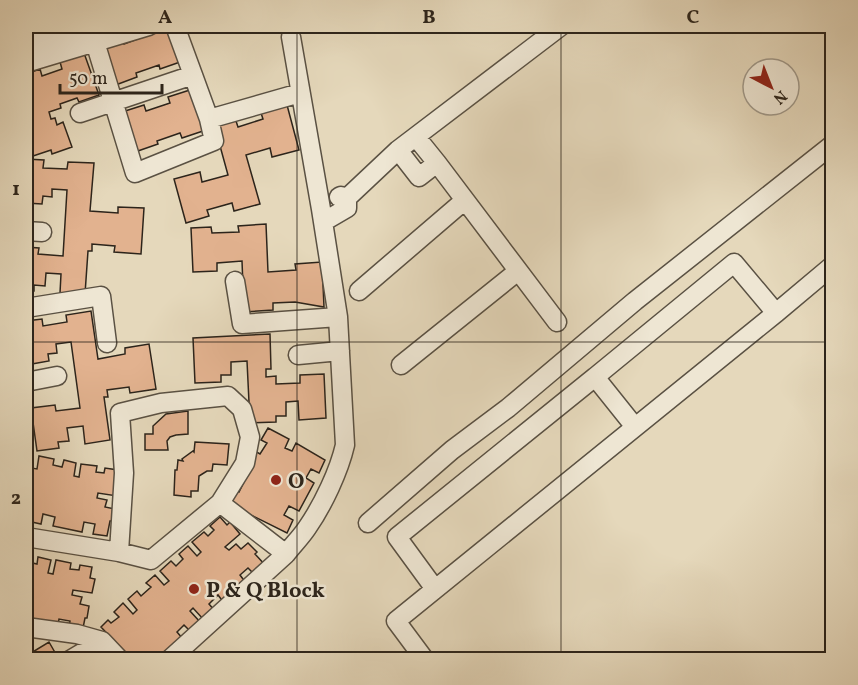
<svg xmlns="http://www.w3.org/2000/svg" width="858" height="685" font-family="Vollkorn,serif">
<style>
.building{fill:#e2b28f;stroke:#2c241b;stroke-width:1.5}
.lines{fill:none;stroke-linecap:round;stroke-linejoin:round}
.minor-casing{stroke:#5a5143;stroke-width:21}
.minor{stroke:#eee6d3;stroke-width:18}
.grid{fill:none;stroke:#2c241b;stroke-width:1.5;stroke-opacity:0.55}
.poi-dot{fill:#8f2418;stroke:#eee6d3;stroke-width:2}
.labels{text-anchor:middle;stroke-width:5;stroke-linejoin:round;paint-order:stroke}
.poi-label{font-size:22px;font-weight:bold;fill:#2c241b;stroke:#eee6d3;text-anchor:start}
.neatline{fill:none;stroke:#2c241b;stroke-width:2}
.grid-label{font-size:20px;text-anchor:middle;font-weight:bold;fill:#2c241b}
</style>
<rect width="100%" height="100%" fill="#e5d8bb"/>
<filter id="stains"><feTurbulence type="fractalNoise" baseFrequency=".00333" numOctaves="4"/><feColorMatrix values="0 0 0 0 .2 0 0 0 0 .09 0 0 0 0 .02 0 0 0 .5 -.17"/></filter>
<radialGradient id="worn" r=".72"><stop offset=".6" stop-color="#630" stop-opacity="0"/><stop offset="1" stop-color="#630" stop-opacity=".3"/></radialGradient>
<path class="building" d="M157,26H170L183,61L160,69L159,65L136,73L137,77L113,86L99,46L122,38L124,44L148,35Z
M84,53L99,95L79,102L77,98L60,104L61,108L49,112L51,119L55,118L57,125L63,122L72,147L52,154L51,150L30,157L26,144V133L27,132L26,126V74L40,69L42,76L62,69L60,62Z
M193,89L206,130L182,138L180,133L157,141L158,144L135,152L122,112L144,105L146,111L170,103L168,97Z
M287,105L299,150L272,157L270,148L246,155L260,204L234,211L232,203L207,210L209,216L186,223L174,179L200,172L202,182L228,175L214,124L235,118L238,127L263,119L261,113Z
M26,159L44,160L43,168L67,169L68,162L94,163L90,211L118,213V207L144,208L141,254L114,252L115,246L92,244V251H88L85,294L60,293L61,274L46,273L45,286L34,285V291L26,290V247L39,248L38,254L63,256L67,190L52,189V197L43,196L42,204L26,203Z
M266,224L268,272L296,270L295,264L322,262L324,307L295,302L273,303V310L244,312L242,261L217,263V271L193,272L191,228L211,227L212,233L239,232L238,226Z
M91,311L98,359L125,354V348L149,344L156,389L130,393L129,387L107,390L108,397H104L110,440L85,444L83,426L67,428L69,441L58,442L59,448L37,451L31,408L55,405L56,411L80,408L71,342L56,344L57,353L48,354L49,361L26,365V321L42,319L43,326L67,322L66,315Z
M270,334L271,369H266V377L276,376V384L300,383V375L324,374L326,418L299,420L298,401L286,402V416H276V422L250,423L247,361L231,362V375H221V382L195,383L193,338Z
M188,411V434L176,435L170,437L167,441L168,450H145V434H153V426L166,414Z
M268,428L289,439L285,448L292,451L296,443L325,460L319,473L311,469L306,478L314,483L299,511L289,506L284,515L293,520L287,533L227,503L235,490L239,492L244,482L240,479L255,451L260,454L267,443L261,440Z
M195,442L229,444L227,465L213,464L212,471H207L199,476L198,491H191V497L174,495L175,470H177L178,460L183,461L182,459L193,451L194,452Z
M26,453L33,455L31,468L37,469L39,456L54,459L53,465L62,467L64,460L76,463L74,476L79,477L81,464L97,466L96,472L104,473L105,468L118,470L117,496L98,493L97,498L107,500L105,507L115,509L112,521H110L107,536L93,534L95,524L84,522L82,532L53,526L55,517L43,514L41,524L27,521L30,505L26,504Z
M220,517L227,525L230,522L240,534L225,547L229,550L236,544L241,549L248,543L257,552L255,554L266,566L255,575L248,568L240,575L246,583L224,603L218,595L209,604L215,611L204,620L193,608L190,611L201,623L191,632L184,625L177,632L183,639L160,660H155L152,656L147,660H132L101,627L108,620L111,623L119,617L114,612L123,603L133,614L137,610L128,599L137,591L141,596L151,587L146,583L155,575L164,585L169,581L160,571L171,561L176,566L183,559L179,554L188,546L197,556L201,552L192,542L204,532L208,536L214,530L210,526Z
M26,555H29L28,562L37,564L38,557L51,560L48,573L53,574L56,560L71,563L70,569L79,570L80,565L92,567L90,578L95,579L92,593L73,590L72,595L82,597L80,604L89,606L87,618H85L82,633L68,631L70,621L59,619L57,629L28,623L30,614L26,613Z
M49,642L57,656L51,660H26V656Z"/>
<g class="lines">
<g class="minor-casing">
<path id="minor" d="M175,26L193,75
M95,42L135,173L214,141L209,119
M26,46L88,26
M26,63L149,26
M80,113L193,75L209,119L300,93
M416,137L437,163
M398,150L419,177L437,163L557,322
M347,198L398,150L561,26
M323,222L347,208V198L341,196L339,197
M26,231L42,232
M235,281L242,324L338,317
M359,291L465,200
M26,308L101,296L107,343
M298,355L340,351
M401,365L518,271
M26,382L57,376
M635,427L595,377L734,263L776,313
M220,503L151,560L119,552L124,473L120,413L161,403L228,396L242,409L250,437L245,463L220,503L286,554C293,545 301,537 307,528C323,505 339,471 345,445L338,317L321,209L291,37
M368,523L452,450L508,408L635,301L832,145
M26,537L119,552
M435,589L397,537L595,377
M26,627L77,634L102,641L120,660
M70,660L102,641
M169,660L286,554
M425,660L396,621L776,313L832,266"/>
</g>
<use href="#minor" class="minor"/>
</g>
<path class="grid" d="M297,26V660M561,26V660M26,342H832"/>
<g class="poi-dot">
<circle cx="276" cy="480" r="6"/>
<circle cx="194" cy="589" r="6"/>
</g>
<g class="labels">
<g class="poi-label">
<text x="288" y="488">O</text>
<text x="206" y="597">P &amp; Q Block</text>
</g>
</g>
<rect width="858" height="685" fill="none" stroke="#e5d8bb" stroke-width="66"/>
<g transform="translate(771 87) rotate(138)"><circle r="28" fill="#eee6d3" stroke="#a09889" stroke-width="1.5"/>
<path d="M0-4.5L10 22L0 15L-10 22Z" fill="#8f2418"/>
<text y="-9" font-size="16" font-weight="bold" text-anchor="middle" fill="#2c241b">N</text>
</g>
<path d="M60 84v9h102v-9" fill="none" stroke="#2c241b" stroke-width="3"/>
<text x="69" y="84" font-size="18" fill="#2c241b" stroke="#eee6d3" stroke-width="4.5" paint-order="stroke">50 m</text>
<rect x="33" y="33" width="792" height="619" class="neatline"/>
<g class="grid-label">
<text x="165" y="23">A</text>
<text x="429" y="23">B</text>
<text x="693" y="23">C</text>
<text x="16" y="195">1</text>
<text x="16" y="504">2</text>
</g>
<rect width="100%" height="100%" filter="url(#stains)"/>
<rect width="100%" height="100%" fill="url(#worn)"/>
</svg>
